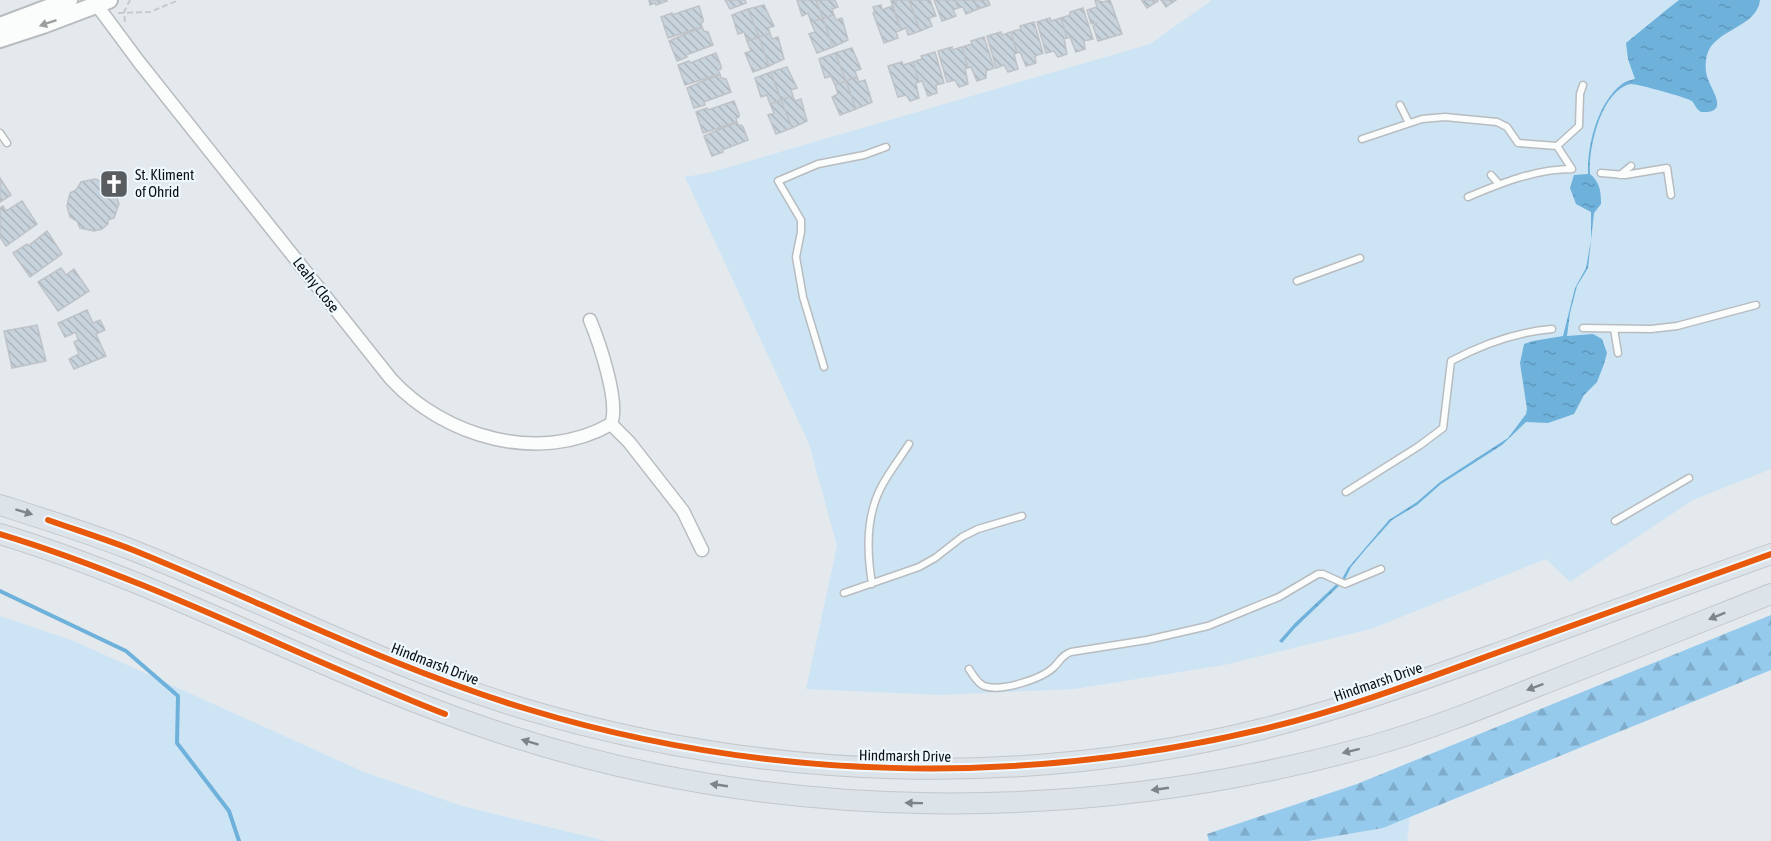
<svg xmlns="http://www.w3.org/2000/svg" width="1771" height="841" font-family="'Asap Condensed',sans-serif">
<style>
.grass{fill:#cde4f5}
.forest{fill:url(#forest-firs)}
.water{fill:url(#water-ripples)}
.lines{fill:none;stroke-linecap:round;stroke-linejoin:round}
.stream{stroke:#6eb1db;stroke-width:4}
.building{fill:url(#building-back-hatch);stroke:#bfc2c6;stroke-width:1.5}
.lane-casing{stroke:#b8bcbf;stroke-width:9}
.street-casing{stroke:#b8bcbf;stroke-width:15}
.secondary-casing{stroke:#b8bcbf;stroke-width:20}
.primary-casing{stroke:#c5c7c9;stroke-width:22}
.path{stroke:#c8caca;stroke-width:2;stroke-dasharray:6 3;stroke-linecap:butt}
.lane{stroke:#fbfcfc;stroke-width:6}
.street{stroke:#fbfcfc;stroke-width:12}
.secondary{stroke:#fbfcfc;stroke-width:16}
.primary{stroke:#dce3e9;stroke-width:20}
.cycleway-casing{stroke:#eef8ff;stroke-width:10}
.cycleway{stroke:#e8590c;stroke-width:6}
.oneway{fill:#9c9e9f}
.oneway2{fill:#7f8489}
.labels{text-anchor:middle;stroke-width:4.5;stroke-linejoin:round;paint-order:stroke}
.poi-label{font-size:15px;fill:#0e1113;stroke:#eef8ff;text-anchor:start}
.street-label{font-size:15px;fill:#0e1113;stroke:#eef8ff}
</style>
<defs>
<pattern id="forest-firs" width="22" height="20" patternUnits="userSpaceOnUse" patternTransform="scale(1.5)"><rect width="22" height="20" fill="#95caec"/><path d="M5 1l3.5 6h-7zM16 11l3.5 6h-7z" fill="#7facca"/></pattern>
<pattern id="water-ripples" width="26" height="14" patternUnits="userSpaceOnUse" patternTransform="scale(1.5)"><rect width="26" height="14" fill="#6eb1db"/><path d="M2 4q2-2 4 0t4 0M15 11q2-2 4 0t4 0" fill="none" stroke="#5e97bb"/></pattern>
<pattern id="building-back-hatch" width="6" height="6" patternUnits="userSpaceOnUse" patternTransform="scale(1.5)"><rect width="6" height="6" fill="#c8d4dd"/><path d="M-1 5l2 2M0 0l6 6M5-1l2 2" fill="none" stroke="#abb5bd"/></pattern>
</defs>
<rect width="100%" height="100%" fill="#e4e9ee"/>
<path class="grass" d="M1212,0H1771V469L1693,500L1570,582L1546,559L1371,629L1224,665L1074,689L941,695L806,689L837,546L809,444L685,177L708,173L1150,44Z
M0,616L74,641L364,772L462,806L606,841H0Z
M1410,817L1407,841H1308L1383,828Z"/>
<path class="forest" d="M1771,615V670L1383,828L1308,841H1209L1207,834L1357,784Z"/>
<path class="water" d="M1679,0H1760C1757,28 1714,29 1707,55C1705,63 1705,72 1708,79C1712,91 1730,114 1701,112C1696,109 1696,106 1692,101C1689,98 1635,83 1630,84C1601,91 1588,149 1590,174C1600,182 1601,192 1601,204L1594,213L1588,268L1577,286L1570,313L1567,336L1593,334L1602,339L1607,353L1604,364L1597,382L1584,395L1574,414L1548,423L1526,422L1502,445L1441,484L1417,505L1392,520L1366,549L1351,567L1344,581L1295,628L1282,643L1279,641L1295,623L1342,579L1348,568L1389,520L1417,502L1440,482L1508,438L1526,414L1527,409L1520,363L1524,344L1533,341L1563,336L1575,288L1586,268L1591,240V212L1576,204L1570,188L1574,175L1588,174C1587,145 1598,102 1622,84C1626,81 1631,80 1635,79L1628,59L1626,43C1644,28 1661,14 1679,0Z"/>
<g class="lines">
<path class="stream" d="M0,591L126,651L178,696L177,743L229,811L239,841"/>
</g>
<path class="building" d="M649,0H666L667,1L656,5L655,3L650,5Z
M725,0H745L746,3L730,9Z
M797,0H816L823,18L811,22L808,13L802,16Z
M816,0H835L838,7L832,9L834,15L823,18Z
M894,0L896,5V0H909L920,31L908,35L906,28L901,30L891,1Z
M909,0H930L936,16L929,18L932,26L920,31Z
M934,0H955L958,8L953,10L956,16L942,21Z
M955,0H974L978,9L966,14L963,7L958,8Z
M974,0H988L990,5L978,9Z
M1095,0L1103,2L1110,0L1122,34L1098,41L1093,26L1097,23L1091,24L1087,10L1097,7Z
M1145,0H1158V1L1147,8L1142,1Z
M1161,0H1176L1166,7Z
M764,5L774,26L768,28L770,33L759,37L748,9Z
M881,5L882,10L892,6L901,30L896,32L898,38L884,43L873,13H875L873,7Z
M699,6L703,19V22L701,23L702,27L668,38L661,17L672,13V15Z
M1083,8L1093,39L1084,41L1085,49L1076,52L1070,37L1067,38L1061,18L1070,15V12Z
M748,9L759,37L747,41L744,32L738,34L732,15Z
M834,15L836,20L842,18L848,40L833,47L823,18Z
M823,18L833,47L817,53L809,34L815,32L811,22Z
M1050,18L1051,21L1061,18L1067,38L1064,39L1067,54L1058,57L1054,51L1046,53L1037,22Z
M1034,22L1043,53L1035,56L1036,63L1026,66L1020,52L1017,53L1011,32L1021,29L1020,26Z
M702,27L704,31L708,32L713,45L686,55L687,57L677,61L669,41Z
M1001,32L1002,35L1011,32L1017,53L1014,54L1018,69L1008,72L1004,65L996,68L987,36Z
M770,33L772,39L778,37L784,59L769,66L759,37Z
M759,37L769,66L753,72L745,53L751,51L747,41Z
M984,37L994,68L986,71V78L977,81L971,67L968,68L962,47L972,44L971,41Z
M952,47V50L962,47L968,68H965L968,84L959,87L955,80L947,82L938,51Z
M852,48L861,69L855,71L857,77L846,81L835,53Z
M935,52L944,83L936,85L937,93L928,96L922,81L919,82L913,62L922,59L921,56Z
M716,53L721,66V69L718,70L720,74L685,85L678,65L689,61L690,63Z
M835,53L846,81L835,85L831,76L825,78L819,59Z
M902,62L903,65L913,62L919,82L916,83L919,98L910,101L906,95L898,97L888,66Z
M787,67L797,88L791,90L793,96L781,100L771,72Z
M771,72L781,100L770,104L767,95L761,97L755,78Z
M720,74L721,78L726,79L731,92L704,102L705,105L694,108L687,88Z
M857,77L859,82L865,80L872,102L856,109L846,81Z
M846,81L856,109L840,115L832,97L838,94L835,85Z
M793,96L795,101L801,99L807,121L792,128L781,100Z
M781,100L792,128L776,134L768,115L774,113L770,104Z
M734,101L739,114V117L736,118L737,122L703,133L696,112L707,108L708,110Z
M737,122L739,126L741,125L743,127L748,140L722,150L723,152L712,156L704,136Z
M0,178L11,195L0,202Z
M95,179L104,182L107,190L112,191L116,195L119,204L114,218L108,220V224L102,229L94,231L80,228L77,221L70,217L67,206L70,193L76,190L81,182Z
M22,201L37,224L6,246L0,237V208L3,206L6,211Z
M47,231L62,254L30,277L13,253L27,244L28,246Z
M61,268L66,275L74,269L89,291L58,311L38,282Z
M87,310L93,323L100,320L105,330L96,334L106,356L74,369L69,359L79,354L74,342L78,340L76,332L65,337L58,323Z
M37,325L46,361L12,368L4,331Z"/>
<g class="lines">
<g class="lane-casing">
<path id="lane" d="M1400,105L1409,123
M0,133L7,143
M1362,139L1422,119L1445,117L1497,122L1507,127L1518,143L1557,146L1579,126L1580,94L1583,85
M1557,146L1572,169
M1601,173L1625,175L1667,168L1671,195
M1491,175L1499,184
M1620,175L1631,166
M1468,197C1501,183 1536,169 1572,169
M1297,281L1360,258
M1583,328L1651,329L1677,326L1756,305
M1614,329L1618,353
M824,367L803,297L796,257L801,232V220L778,181L818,164L864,155L886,147
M1346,492L1419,446L1443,428L1451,361C1483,344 1516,332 1552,329
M1615,521L1689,478
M872,584C868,559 866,530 874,505C880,483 897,463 909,444
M844,593L919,567L935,558L962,537L978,529L1022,516
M969,669C973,675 977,683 984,686C1001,692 1042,679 1054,667C1061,660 1062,655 1071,652L1147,640L1208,626L1279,597L1318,574H1323L1345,584L1381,569"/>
</g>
<g class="street-casing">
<path id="street" d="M93,0L139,62L391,379C444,437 540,465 611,424C620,402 599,342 590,320
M611,424L629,442L683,511L702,550"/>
</g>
<g class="secondary-casing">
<path id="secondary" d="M0,26L69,0
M0,39L43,25L109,0"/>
</g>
<g class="primary-casing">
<path id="primary" d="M0,505C44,519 89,533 132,550C264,602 391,669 528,710C765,780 1022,789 1262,729C1346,708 1428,678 1509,649C1596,617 1684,585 1771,554
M0,534C169,585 324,674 492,730C774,825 1086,825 1371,746C1428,730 1483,708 1538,686C1616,656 1693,625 1771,594"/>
</g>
<path class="path" d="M118,13L150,12L179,0
M125,22L124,12L130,0"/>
<use href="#lane" class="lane"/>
<use href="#street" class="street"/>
<use href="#secondary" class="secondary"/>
<use href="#primary" class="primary"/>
<g class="cycleway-casing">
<path id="cycleway" d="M48,520C76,530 105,539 133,550C264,603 391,668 527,709C763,781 1018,787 1259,730C1341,711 1420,681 1499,652C1590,619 1680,587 1771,554
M0,534C152,580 297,656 445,714"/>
</g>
<use href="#cycleway" class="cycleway"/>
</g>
<defs><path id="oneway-solid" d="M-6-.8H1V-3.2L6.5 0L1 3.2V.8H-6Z" transform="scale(1.5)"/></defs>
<use class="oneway" href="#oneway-solid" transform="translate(48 23) rotate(161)"/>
<g class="oneway2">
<use href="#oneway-solid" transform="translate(24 512) rotate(17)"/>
<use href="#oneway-solid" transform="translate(1717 616) rotate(158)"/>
<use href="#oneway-solid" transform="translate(1535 687) rotate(159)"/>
<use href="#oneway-solid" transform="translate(530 742) rotate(-163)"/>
<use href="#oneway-solid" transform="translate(1351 751) rotate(166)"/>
<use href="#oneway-solid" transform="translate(719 785) rotate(-172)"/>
<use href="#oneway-solid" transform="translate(1160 789) rotate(172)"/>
<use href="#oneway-solid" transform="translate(914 803) rotate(-179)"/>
</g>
<defs>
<g id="church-square" transform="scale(1.5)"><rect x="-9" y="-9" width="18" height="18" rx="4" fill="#595d60" stroke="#eef8ff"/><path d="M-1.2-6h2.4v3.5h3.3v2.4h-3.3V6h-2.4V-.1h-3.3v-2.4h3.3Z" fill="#fff"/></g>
</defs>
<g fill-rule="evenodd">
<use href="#church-square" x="114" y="184"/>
</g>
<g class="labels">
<g class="poi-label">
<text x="135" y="180">St. Kliment<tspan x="135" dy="17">of Ohrid</tspan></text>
</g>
<g class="street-label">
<text transform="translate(316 285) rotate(52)" y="5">Leahy Close</text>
<text transform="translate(435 664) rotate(21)" y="5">Hindmarsh Drive</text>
<text transform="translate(1378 682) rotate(-19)" y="5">Hindmarsh Drive</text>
<text transform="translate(905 756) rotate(1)" y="5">Hindmarsh Drive</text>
</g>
</g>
</svg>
